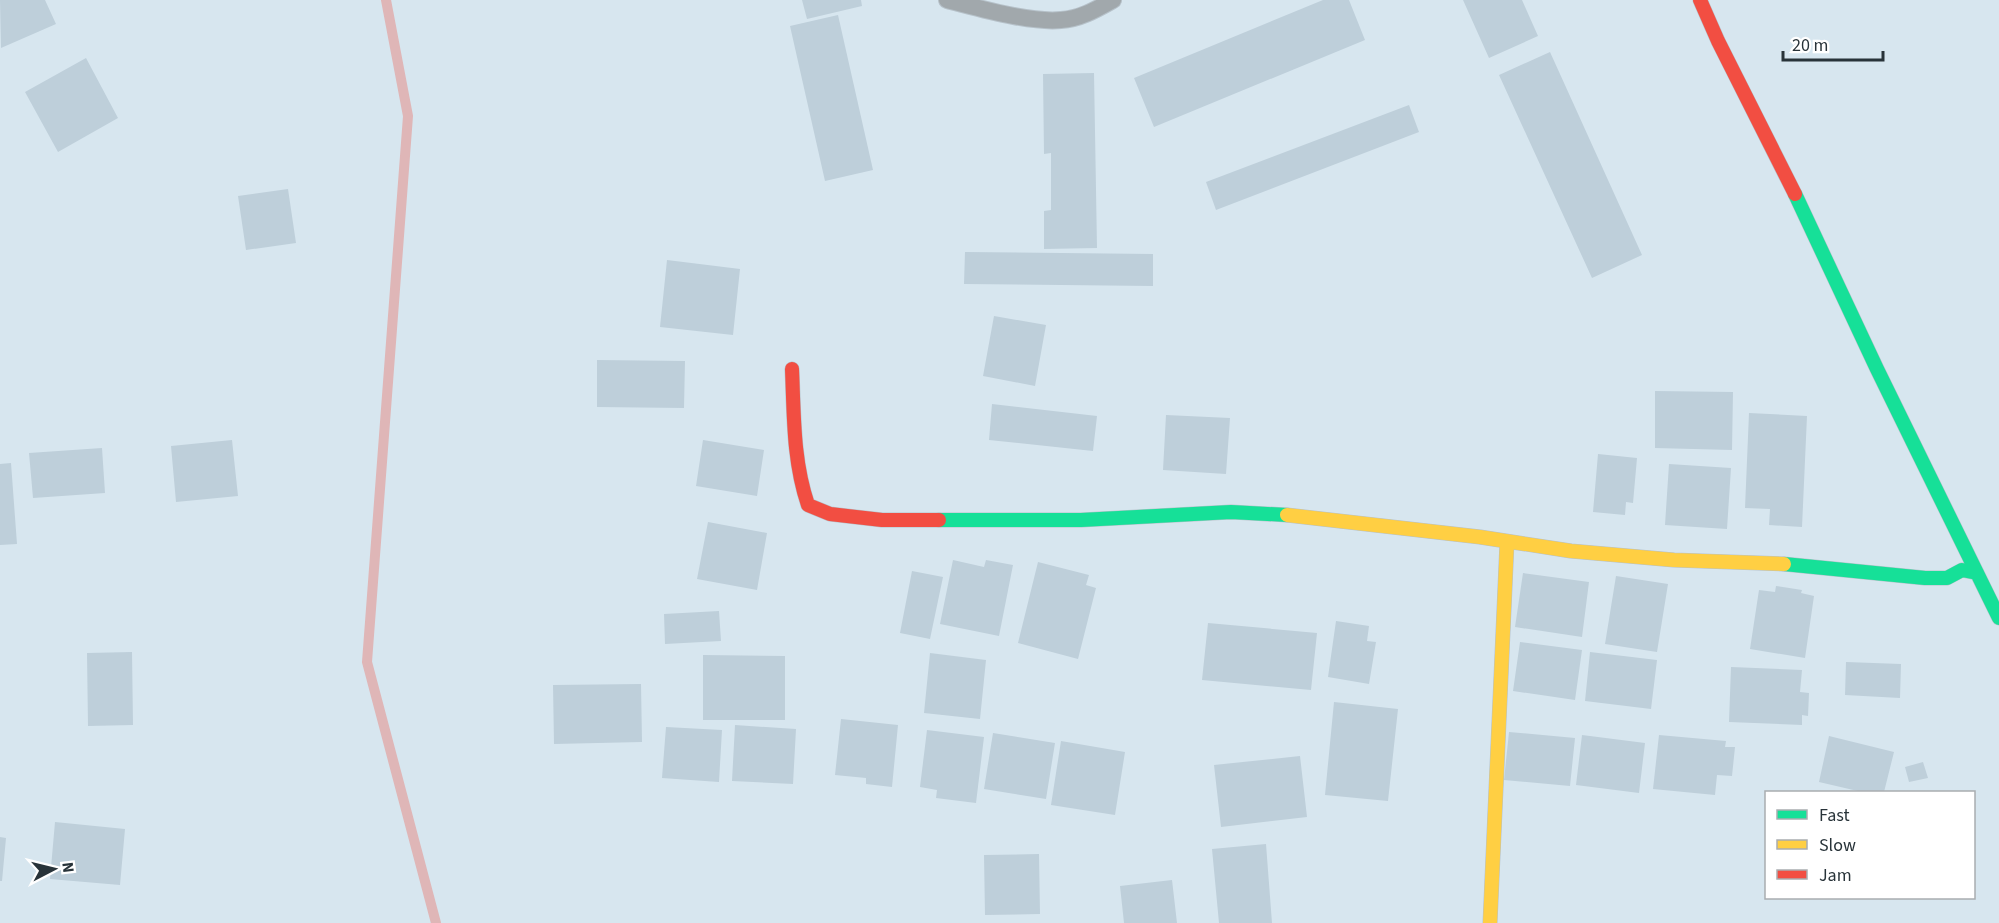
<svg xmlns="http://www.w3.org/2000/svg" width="1999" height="923" font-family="'Source Sans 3',sans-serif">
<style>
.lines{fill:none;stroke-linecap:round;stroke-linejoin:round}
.stream{stroke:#dfb6b7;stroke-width:10}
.building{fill:#becfda}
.lane-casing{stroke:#b6c1c9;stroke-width:18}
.fast-casing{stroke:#b6c1c9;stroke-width:15}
.slow-casing{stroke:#b6c1c9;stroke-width:15}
.jam-casing{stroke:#b6c1c9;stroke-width:15}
.lane{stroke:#a1a8ac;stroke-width:16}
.fast{stroke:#16e098;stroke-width:14}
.slow{stroke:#ffcf43;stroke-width:14}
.jam{stroke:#f24e42;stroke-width:14}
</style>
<rect width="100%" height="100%" fill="#d7e6ef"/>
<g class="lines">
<path class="stream" d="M386,0L408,116L367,662L436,923"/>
</g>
<path class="building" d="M0,0H45L56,24L1,48Z
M802,0H861L862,6L807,19Z
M1323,0H1349L1365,40L1154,127L1134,78Z
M1463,0H1522L1538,36L1489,58Z
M838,15L873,170L825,181L790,26Z
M1550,52L1642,255L1592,278L1499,75Z
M86,58L118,118L58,152L25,92Z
M1094,73L1097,248L1044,249V211L1051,210V153L1044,154L1043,74Z
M1409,105L1419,132L1216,210L1206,182Z
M288,189L296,243L246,250L238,196Z
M965,252L1153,254V286L964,284Z
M667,260L740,269L733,335L660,327Z
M994,316L1046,325L1035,386L983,376Z
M597,360L685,361L684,408L597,407Z
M1655,391L1733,392L1732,450L1655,448Z
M992,404L1097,416L1093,451L989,440Z
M1749,413L1807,416L1802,527L1769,525L1770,509L1745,508Z
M1166,415L1230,418L1226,474L1163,470Z
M232,440L238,496L176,502L171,446Z
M703,440L764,450L757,496L696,486Z
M102,448L105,493L33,498L29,453Z
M1598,454L1637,458L1633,503L1626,502L1625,515L1593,512Z
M11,463L17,544L0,545V464Z
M1669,464L1731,468L1727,529L1665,525Z
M708,522L767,533L757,590L697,579Z
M953,560L984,567L986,560L1013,565L999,636L940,624Z
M1038,562L1089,575L1086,585L1096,588L1078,659L1018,643Z
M912,571L943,577L930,639L900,633Z
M1523,573L1589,582L1582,637L1515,627Z
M1616,576L1668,584L1657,652L1605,644Z
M1776,586L1802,590L1801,593L1814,596L1805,658L1750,649L1759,590L1775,592Z
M719,611L721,641L665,644L664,614Z
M1336,621L1369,626L1367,641L1376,642L1369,684L1328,677Z
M1208,623L1317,633L1311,690L1202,680Z
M1520,642L1582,650L1575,700L1513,691Z
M132,652L133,725L88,726L87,653Z
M1590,652L1657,660L1651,709L1585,701Z
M930,653L986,660L980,719L924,713Z
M703,655L785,656V720H703Z
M1846,662L1901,664L1900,698L1845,695Z
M1731,667L1802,670L1800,692L1809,693L1808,716L1802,715V725L1729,722Z
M641,684L642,742L554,744L553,685Z
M1334,702L1398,709L1388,801L1325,795Z
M841,719L898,725L892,787L866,784V778L835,775Z
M735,725L796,729L793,784L732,781Z
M666,727L722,730L719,782L662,778Z
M927,730L984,737L976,803L936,798L937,790L920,787Z
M1509,732L1575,738L1570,786L1504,780Z
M993,733L1055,743L1046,799L984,789Z
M1582,735L1645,743L1639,793L1576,785Z
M1659,735L1726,741L1725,747H1735L1732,776L1717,775L1715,795L1653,789Z
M1829,736L1894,752L1884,792H1862L1819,782Z
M1061,741L1125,752L1115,815L1051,805Z
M1300,756L1307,817L1221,827L1214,765Z
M1923,762L1928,778L1909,782L1905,767Z
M55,822L125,829L120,885L50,879Z
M0,837L6,838L2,881H0Z
M1266,844L1272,923H1219L1212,849Z
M1039,854L1040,914L985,915L984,855Z
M1172,880L1177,923H1124L1120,886Z"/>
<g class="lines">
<g class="lane-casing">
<path id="lane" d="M947,0C979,8 1030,23 1061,20C1080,19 1097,9 1113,0"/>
</g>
<g class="fast-casing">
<path id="fast" d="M1795,194L1877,369L1999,618
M939,520H1081L1231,512L1287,515
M1784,564L1925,578H1947L1962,570L1977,573"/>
</g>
<g class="slow-casing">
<path id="slow" d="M1287,515L1480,537L1571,551L1674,560L1784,564
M1490,923L1507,542"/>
</g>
<g class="jam-casing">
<path id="jam" d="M1700,0L1718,41L1795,194
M792,369C794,415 793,461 808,505L830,514L882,520H939"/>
</g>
<use href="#lane" class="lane"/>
<use href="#fast" class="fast"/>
<use href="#slow" class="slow"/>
<use href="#jam" class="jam"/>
</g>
<rect x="1765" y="791" width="210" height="108" fill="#ffffff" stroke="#a9adb0" stroke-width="1.5"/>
<rect x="1777" y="810" width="30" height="9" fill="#16e098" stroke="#a9adb0" stroke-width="1.5"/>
<text x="1819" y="821" font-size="18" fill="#283339">Fast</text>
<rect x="1777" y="840" width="30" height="9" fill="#ffcf43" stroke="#a9adb0" stroke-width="1.5"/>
<text x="1819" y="851" font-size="18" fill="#283339">Slow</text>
<rect x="1777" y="870" width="30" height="9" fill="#f24e42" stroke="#a9adb0" stroke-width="1.5"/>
<text x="1819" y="881" font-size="18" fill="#283339">Jam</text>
<g transform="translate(54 869) rotate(83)" stroke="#ffffff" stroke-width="4.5" paint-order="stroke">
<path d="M0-4.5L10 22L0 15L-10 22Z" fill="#283339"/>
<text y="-9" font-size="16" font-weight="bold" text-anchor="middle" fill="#283339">N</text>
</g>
<path d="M1783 51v9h100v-9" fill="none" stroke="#283339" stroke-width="3"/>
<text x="1792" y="51" font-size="18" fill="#283339" stroke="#ffffff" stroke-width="4.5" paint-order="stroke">20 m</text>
</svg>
